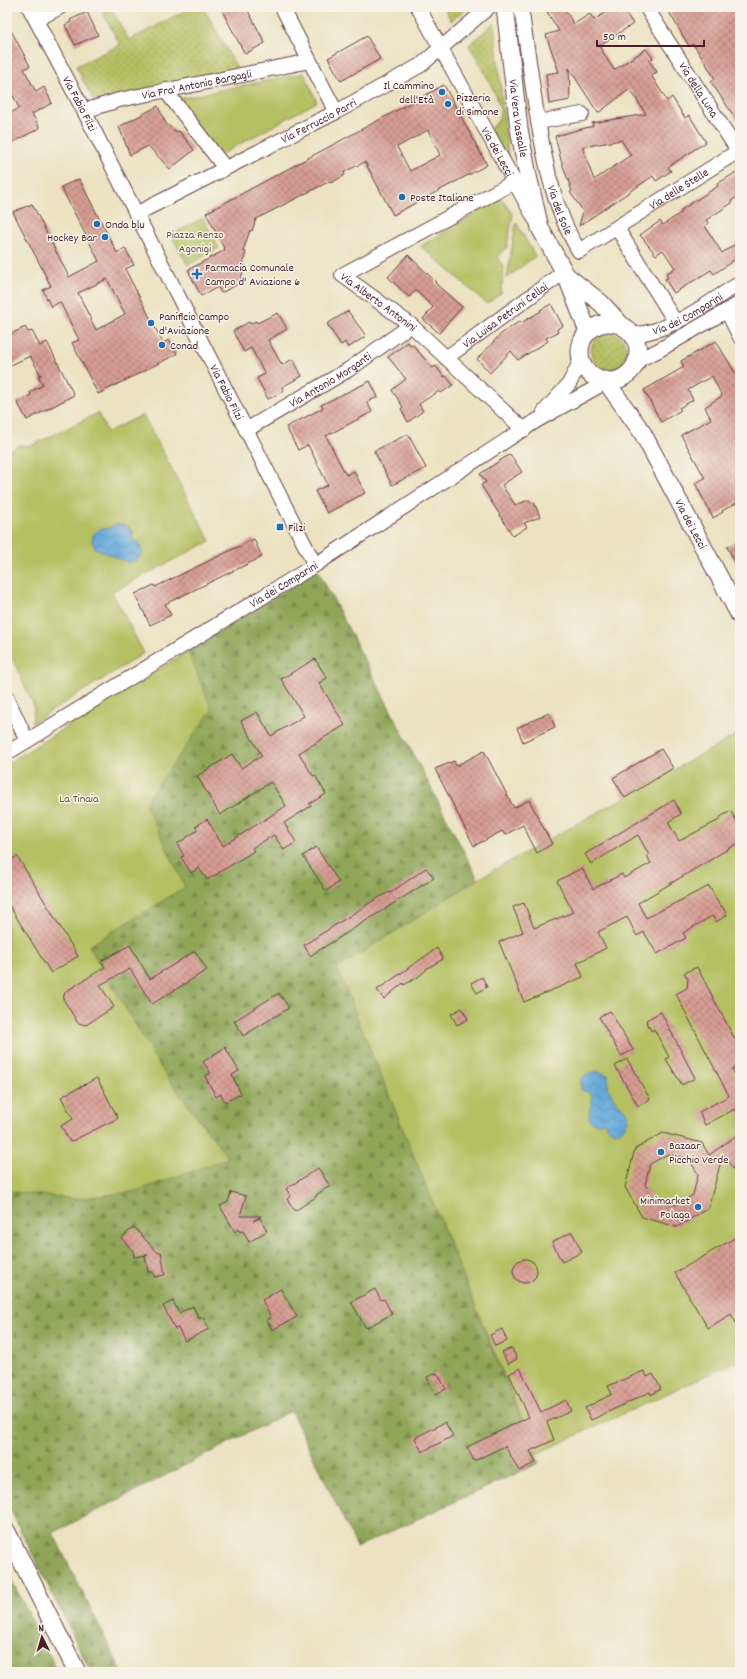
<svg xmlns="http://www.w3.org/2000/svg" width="747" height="1679" font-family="Dekko,sans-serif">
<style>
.grass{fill:url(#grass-dots);stroke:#7f7046}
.forest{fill:url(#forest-firs);stroke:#6c6242}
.green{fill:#b4c062;stroke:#7f7046;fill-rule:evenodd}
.water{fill:url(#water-waves);stroke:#586482}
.building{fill:url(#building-cross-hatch);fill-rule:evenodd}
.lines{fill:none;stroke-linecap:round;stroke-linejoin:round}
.minor-casing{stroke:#623c42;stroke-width:16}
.tertiary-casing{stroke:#623c42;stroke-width:19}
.minor{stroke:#fff;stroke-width:14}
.tertiary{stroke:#fff;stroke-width:17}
.poi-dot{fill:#1f6fb2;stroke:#f7f3e8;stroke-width:1.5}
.labels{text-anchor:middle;stroke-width:3;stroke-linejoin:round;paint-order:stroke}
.street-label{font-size:12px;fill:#4a1f2b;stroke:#f7f3e8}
.poi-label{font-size:12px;fill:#4a1f2b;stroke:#f7f3e8;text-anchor:start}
.park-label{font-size:12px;fill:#6a4f3c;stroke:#f7f3e8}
</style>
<defs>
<pattern id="grass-dots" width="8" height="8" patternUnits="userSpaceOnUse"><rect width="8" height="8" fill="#b4c062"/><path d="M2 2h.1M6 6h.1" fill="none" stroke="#949b51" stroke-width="1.8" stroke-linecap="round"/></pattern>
<pattern id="forest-firs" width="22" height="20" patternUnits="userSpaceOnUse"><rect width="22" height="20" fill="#8fa658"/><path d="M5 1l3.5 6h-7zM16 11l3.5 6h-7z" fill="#778749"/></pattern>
<pattern id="water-waves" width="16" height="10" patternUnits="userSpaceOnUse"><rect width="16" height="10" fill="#65a9da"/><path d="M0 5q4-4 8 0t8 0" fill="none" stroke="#5589b1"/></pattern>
<pattern id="building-cross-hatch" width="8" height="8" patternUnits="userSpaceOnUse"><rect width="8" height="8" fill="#d69d93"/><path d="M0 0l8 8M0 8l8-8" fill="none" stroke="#b07f78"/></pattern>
</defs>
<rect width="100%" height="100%" fill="#f7f3e8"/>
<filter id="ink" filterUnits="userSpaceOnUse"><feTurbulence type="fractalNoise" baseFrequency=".025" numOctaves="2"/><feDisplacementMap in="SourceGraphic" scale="8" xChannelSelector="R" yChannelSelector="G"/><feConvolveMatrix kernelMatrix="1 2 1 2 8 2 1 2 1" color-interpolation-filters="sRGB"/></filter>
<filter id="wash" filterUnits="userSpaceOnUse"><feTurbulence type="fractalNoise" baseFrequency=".012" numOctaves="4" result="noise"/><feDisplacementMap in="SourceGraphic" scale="16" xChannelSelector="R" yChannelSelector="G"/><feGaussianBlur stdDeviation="0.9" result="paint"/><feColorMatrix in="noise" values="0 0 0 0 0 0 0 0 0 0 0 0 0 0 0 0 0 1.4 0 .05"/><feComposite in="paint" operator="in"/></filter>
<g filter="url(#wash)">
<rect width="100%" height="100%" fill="#ece2c1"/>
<path class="grass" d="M100,7H110L129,40L192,7H203L237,68V71L95,103L76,66L120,45Z
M444,7H468L451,21Z
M494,23L509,165L490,129C495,124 499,121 500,114C502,100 477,59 469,45Z
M591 351a18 18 0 1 1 36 0a18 18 0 1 1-36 0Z"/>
<path class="forest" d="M318,570L478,879L337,968L539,1463L357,1547L291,1411L53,1533L122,1672H91L7,1503V1191L76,1199L136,1191L227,1157L166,1076L7,809V764Z
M7,1571L58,1672H7Z"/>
<path class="green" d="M304,73L317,102L220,155L178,99Z
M501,198L513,215L507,247L497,257L504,268L501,293L487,304L421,246Z
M203,218L219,248L188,265L171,235Z
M516,222L535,256L507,278Z
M98,413L107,432L143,415L210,541L112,592L144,653L32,723L34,706L7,647V452L20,445L31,446ZM124,525L132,531V539L92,542L100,529H106L113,526Z
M188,651L212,710L145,803L185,887L89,946L166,1076L228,1158L136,1191L76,1199L7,1191V764Z
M740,733V1360L536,1454L337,968L478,879Z"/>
<path class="water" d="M117,524L128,526L132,531V539L140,543L142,554L138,559L129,563L95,548L92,542L93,535L96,532L100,529L110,528Z
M597,1071L608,1075C606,1094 616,1102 629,1114C627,1126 621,1137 608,1128L606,1123L602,1122L596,1124L590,1120C585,1110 603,1093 581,1090V1079L586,1074Z"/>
<g id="blocks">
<path class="building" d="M220,7H246L265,43L245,54Z
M544,7H563L574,24L590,14L594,20L614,7H622L633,24L599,46L614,70L646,49L653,58L649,61L657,72L651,75L667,101L672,97L685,118L689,115L706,142L668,167L671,171L656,181L653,176L579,226L583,211L570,192L572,191L561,160L555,136L593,126L592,123L646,114L630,89L598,113L569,68L570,100L549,104L546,74L559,72L546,35L559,31ZM621,140L631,155L594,180L582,147Z
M666,7H740V125L711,82L715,79L708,67L693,44L689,46Z
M87,12L98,35L75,45L65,25L71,22L70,20Z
M7,23L30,66L24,69L36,92L44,87L52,103L32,114L40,128L7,145V115L19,108L7,83Z
M367,36L380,59L341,81L328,58Z
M444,85L487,165L393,215L365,162L344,172L345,175L331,183L330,181L256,219L252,231L250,230L243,251L246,252L242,265L245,266L240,281V283L221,293L218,287L201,296L188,270L225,250L206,213ZM428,130L440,155L410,171L397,147Z
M158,106L166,124L177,132L179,131L194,150L170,169L148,146L130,155L119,127Z
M740,170V195L731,201L732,203L706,220L708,223L705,226L722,253L740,241V256L714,274L711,270L674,293L665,279L668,278L666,274L675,268L663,250L656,255L640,235L660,221L663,225L682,212L681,210L718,186L717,184Z
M79,179L117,253L125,248L134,265L125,269L163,343L169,340L177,354L98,394L72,343L79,340L60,302L51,307L43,290L51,286L13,212L32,204L69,277L99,261L61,187ZM107,279L125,314L96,330L78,293Z
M408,255L436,282L435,283L462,307L439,333L423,319L433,307L416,291L409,297L388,277Z
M551,304L563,326L557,329L558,332L546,338L548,341L518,360L511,351L490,373L477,359L501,334L520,321L521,323L541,311L540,310Z
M348,311L366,336L348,348L345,342L341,345L327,324Z
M278,313L287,329L268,340L282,365L293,359L302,376L282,387L284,391L268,399L257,378L265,374L251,348L244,352L233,331L249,322L250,324L256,321L257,323Z
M25,327L28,332L32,331L40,346L47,342L74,395L27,420L17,402L31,395L30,392L43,385L38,376L41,375L30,356L7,367V336Z
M716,341L740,381V501L722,511L723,512L713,518L695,483L705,478L681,435L711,419L705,407L722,396L712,376L688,390L693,400L679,408L681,410L661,422L644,390L684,367L681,361Z
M408,342L411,346L413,345L432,368L436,366L444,377L446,376L453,385L441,393L439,391L419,404L423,411L408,422L401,409L403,407L392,390L406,379L388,357Z
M370,381L378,397L367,402L372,412L326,436L346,475L354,471L365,493L327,513L315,491L328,485L308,445L298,450L286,427L323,408L321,405Z
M408,434L426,468L392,485L374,451Z
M510,454L522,472L502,485L515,505L529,500L531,503L534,502L540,517L524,523L527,527L513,536L481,485L486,482L480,474Z
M254,539L262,557L165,604L171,615L150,625L135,594L154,585L155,587Z
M740,540V571L727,547Z
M315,659L327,678L319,683L345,725L299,753L313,776L315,775L326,794L309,804L311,806L284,823L296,842L284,850L274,835L252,848L254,851L207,880L199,868L191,873L181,857L184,856L177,844L198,830L195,827L207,819L223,846L286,806L271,782L220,815L197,776L232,754L241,768L262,756L241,721L257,712L271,736L304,716L281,679Z
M549,713L555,727L523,742L517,728Z
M661,749L673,768L625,798L613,778Z
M484,751L514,808L529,800L552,844L537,853L523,825L505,835L502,831L474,846L435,769L454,761L456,766Z
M674,800L681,814L668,822L679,841L721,819L720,817L731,811L740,828V842L638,903L646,918L709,886L720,906H722L727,915L716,922L712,916L683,933L686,938L657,954L644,932L637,936L627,917L598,932L606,948L577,963L583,977L524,1002L499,942L523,932L513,907L524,903L534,928L573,912L557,881L582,868L593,889L622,874L624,878L651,863L647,856L649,855L638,835L591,864L585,854Z
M316,847L339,882L326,891L303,856Z
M17,856L78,956L51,973L7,902V863Z
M426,868L434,878L310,956L304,945L376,899L389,892L390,893Z
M130,945L150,979L195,951L207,970L152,1004L130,969L100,985L114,1007L86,1025L78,1023L63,999L65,992L105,967L101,961Z
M437,948L443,959L426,969V970L418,977L404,985L403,983L384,999L377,990Z
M697,967L740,1049V1065L732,1069L740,1085V1118L735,1109L705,1125L699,1112L729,1096L676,994L687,988L688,979L684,973Z
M482,977L487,987L477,993L471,983Z
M279,993L289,1008L243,1036L234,1021Z
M462,1008L468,1019L457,1025L451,1014Z
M610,1011L633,1050L621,1056L599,1017Z
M661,1012L695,1078L682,1085L666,1059L669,1057L654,1029L651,1031L646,1020Z
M225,1047L239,1071L232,1075L241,1094L225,1102L221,1094L216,1097L205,1076L211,1073L203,1062Z
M627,1059L650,1099L638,1106L615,1066Z
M97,1078L118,1118L70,1142L61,1126L73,1119L61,1097Z
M663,1133L702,1143L709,1155L740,1133V1179L723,1154L708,1208L677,1227L642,1217L625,1187L635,1149ZM668,1154L689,1159L698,1174L693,1195L676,1205L655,1200L645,1185L650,1164Z
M318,1168L330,1186L316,1195L317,1196L295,1211L287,1199L291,1196L286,1189Z
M231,1192L246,1196L240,1216H261L253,1221L260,1218L267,1231L249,1242L243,1231L240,1232L239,1229L235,1232L220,1206L228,1202Z
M134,1227L158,1253L161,1252L165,1275L154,1277L153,1272H148L145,1256L148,1255L134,1257L133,1251L121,1238Z
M572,1232L582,1252L562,1262L552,1242Z
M740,1235V1330L731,1314L708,1328L675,1273Z
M513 1271a12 12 0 1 1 24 0a12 12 0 1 1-24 0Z
M281,1289L297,1317L272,1330L267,1320L271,1318L262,1300Z
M375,1289L381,1300L384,1299L392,1314L366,1328L351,1302Z
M173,1301L179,1313L193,1306L199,1319L203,1317L209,1329L185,1341L178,1328L175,1329L163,1306Z
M502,1329L507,1341L495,1346L490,1335Z
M512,1348L517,1359L508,1364L502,1352Z
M520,1368L541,1412L566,1400L571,1411L547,1422L554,1440L530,1451L536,1462L519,1471L505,1446L474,1461L467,1447L529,1417L509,1374Z
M644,1371L647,1377L653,1374L661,1389L651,1395L650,1392L591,1420L585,1408L612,1394L608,1386Z
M437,1373L446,1389L435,1394L427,1377Z
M445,1422L453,1436L422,1452L415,1438Z"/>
</g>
</g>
<g filter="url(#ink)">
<use href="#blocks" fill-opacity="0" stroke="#623c42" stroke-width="1"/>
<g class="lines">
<g class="minor-casing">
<g id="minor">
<path id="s1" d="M29,7L84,111L315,565"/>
<path d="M282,7L336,112"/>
<path id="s2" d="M418,7L535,219"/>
<path id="s3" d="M521,7C526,41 531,75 536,109C544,157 553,209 579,251L740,150"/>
<path id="s4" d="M646,7L738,151"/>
<path d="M36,20L60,7"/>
<path d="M165,90L225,168"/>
<path id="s5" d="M84,111L119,100L310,61"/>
<path d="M538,122L582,114"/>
<path id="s6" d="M514,182L342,275L411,325L524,430"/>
<path id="s7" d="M136,214L336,112L421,65L489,7"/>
<path d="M617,228L676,323"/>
<path d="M727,311L740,337"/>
<path id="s8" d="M632,335C673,331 706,304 740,283"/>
<path id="s9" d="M446,358L564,272"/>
<path d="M636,361L659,350L740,303"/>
<path d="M544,412L569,384L581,360"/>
<path id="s10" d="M246,430L348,370L411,325"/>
<path d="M7,698L27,741"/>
<path id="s11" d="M7,753L315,565L536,421L597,387L604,380"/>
</g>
</g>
<g class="tertiary-casing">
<g id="tertiary">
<path id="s12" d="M505,7L519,129L528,176L540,228L566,275L588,332"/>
<path d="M568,277L601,303L623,327"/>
<circle cx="609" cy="352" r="29"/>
<path id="s13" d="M605,380L642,432L740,616"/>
<path d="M7,1532L77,1672"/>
</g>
</g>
<use href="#minor" class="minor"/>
<use href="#tertiary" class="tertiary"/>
</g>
</g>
<g class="poi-dot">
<circle cx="442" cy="92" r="4"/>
<circle cx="448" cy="104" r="4"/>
<circle cx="402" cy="197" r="4"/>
<circle cx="97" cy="224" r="4"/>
<circle cx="105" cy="237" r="4"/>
<path d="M195 268h4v4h4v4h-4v4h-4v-4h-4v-4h4z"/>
<circle cx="151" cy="323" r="4"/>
<circle cx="162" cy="345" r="4"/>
<rect x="276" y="523" width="8" height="8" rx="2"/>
<circle cx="661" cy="1152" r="4"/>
<circle cx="698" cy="1207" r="4"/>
</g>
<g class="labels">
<g class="street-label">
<text dy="4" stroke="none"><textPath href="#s5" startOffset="116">Via Fra' Antonio Bargagli</textPath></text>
<text dy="4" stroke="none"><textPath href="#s4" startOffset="98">Via della Luna</textPath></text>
<text dy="4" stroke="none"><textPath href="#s1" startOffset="109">Via Fabio Filzi</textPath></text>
<text dy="4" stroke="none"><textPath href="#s12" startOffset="112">Via Vera Vassalle</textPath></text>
<text dy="4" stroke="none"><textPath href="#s7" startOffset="205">Via Ferruccio Parri</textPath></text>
<text dy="4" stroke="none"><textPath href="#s2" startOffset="165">Via dei Lecci</textPath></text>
<text dy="4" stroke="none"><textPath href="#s3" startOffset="370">Via delle Stelle</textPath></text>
<text dy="4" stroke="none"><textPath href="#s3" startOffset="207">Via del Sole</textPath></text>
<text dy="4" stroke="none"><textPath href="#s6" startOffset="241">Via Alberto Antonini</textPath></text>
<text dy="4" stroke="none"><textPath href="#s8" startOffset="60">Via dei Comparini</textPath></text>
<text dy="4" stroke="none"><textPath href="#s9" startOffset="73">Via Luisa Petruni Cellai</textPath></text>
<text dy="4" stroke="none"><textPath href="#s10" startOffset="98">Via Antonio Morganti</textPath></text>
<text dy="4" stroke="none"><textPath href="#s1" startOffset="433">Via Fabio Filzi</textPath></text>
<text dy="4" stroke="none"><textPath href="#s13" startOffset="168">Via dei Lecci</textPath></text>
<text dy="4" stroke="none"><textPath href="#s11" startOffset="324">Via dei Comparini</textPath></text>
</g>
<g class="poi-label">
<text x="434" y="89" text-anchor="end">Il Cammino<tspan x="434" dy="14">dell'Età</tspan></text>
<text x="456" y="101">Pizzeria<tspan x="456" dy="14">di Simone</tspan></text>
<text x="410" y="201">Poste Italiane</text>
<text x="105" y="228">Onda blu</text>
<text x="97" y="241" text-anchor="end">Hockey Bar</text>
<text x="205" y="271">Farmacia Comunale<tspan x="205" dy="14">Campo d' Aviazione 6</tspan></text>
<text x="159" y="320">Panificio Campo<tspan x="159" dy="14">d'Aviazione</tspan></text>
<text x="170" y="349">Conad</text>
<text x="288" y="531">Filzi</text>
<text x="669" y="1149">Bazaar<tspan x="669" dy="14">Picchio Verde</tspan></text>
<text x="690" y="1204" text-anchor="end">Minimarket<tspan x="690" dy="14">Folaga</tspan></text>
</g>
<g class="park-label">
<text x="195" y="238">Piazza Renzo<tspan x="195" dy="14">Agonigi</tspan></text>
<text x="79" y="802">La Tinaia</text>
</g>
</g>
<rect width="747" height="1679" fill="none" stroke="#f7f3e8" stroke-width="24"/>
<g transform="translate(42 1637) rotate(355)" stroke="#f7f3e8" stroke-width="3" paint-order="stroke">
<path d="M0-3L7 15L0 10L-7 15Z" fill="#4a1f2b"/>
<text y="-6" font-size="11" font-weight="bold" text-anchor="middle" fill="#4a1f2b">N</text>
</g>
<path d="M597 40v6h107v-6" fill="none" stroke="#4a1f2b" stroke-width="2"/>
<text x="603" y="40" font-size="12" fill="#4a1f2b" stroke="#f7f3e8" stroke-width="3" paint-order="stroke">50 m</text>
</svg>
